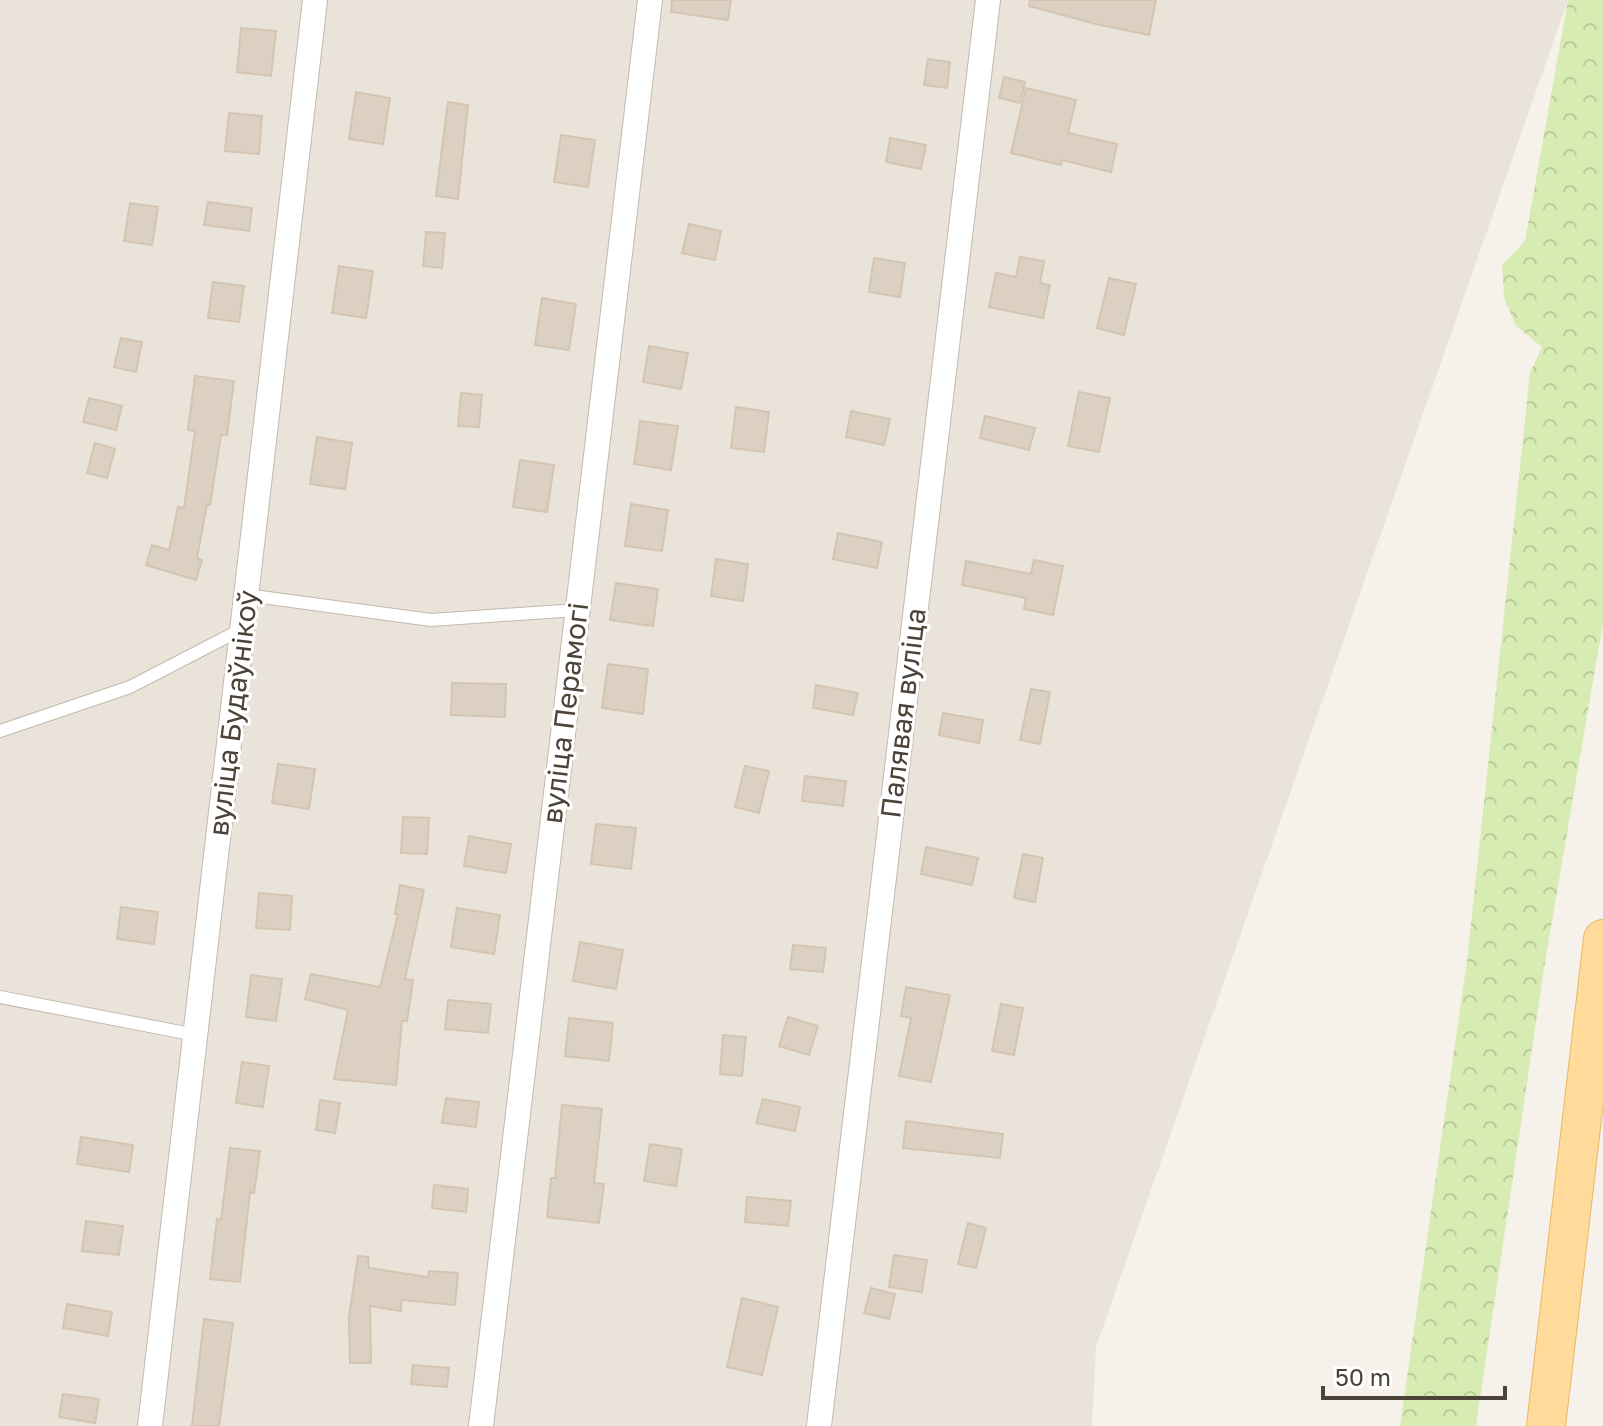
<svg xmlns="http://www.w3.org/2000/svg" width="1603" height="1426" font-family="'Golos Text',sans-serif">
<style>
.residential{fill:#eae3d9}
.forest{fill:url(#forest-crowns)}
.building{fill:#dcd0c2;stroke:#d4c4b2;stroke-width:2}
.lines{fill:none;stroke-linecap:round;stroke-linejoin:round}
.lane-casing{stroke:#c3b9ac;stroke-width:14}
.street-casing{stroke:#c3b9ac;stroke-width:26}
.primary-casing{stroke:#ebb764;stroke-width:40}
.lane{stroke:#fff;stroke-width:12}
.street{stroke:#fff;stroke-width:24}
.primary{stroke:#ffda9b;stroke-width:38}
.labels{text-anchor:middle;stroke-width:6;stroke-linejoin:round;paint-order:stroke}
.street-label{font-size:28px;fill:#4b4238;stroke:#fff}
</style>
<defs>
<pattern id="forest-crowns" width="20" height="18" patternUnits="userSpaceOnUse" patternTransform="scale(2)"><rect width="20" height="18" fill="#d7ecb2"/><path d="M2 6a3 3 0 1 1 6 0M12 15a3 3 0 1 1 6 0" fill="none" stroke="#bacc9a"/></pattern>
</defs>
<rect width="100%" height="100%" fill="#f6f2eb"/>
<path class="residential" d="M0,0H1568L1096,1347L1092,1426H0Z"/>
<path class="forest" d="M1568,0H1603V623L1545,962L1476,1426H1400L1467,961L1530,373L1542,347L1516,326L1504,298L1502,265L1525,241Z"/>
<path class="building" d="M672,0H731L728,20L671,12Z
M1030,0H1156L1149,35L1096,24L1029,6Z
M241,28L276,31L271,76L237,72Z
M928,59L950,62L947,88L924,85Z
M1004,77L1025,82L1020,103L999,98Z
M1026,88L1076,100L1068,133L1117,144L1111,172L1062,160L1061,165L1011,153Z
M356,92L390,98L383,144L349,139Z
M448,102L468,105L458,199L436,196Z
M229,113L262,116L259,154L225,151Z
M561,135L595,140L588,187L554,182Z
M890,138L926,145L921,169L886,162Z
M208,202L252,208L249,231L204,225Z
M130,203L158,207L152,245L124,241Z
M689,224L721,231L715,260L682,253Z
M426,232L445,233L442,268L423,266Z
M1020,257L1044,261L1040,283L1050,285L1043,318L989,307L996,273L1016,277Z
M874,258L905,263L900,297L869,292Z
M339,266L373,271L366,318L332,313Z
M1109,278L1136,284L1124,335L1097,328Z
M213,282L244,286L239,322L208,318Z
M542,298L576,304L569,350L535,345Z
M121,338L142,342L136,372L114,367Z
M649,346L688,353L681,389L643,382Z
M195,376L234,381L227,435H221L210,505L207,504L197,558L202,560L196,580L146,565L152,545L169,550L178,507L184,508L195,431L188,430Z
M1079,392L1110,398L1099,452L1068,446Z
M461,393L482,395L479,427L458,426Z
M89,398L122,406L116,430L83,422Z
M736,407L769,412L764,452L731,448Z
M851,411L890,419L884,445L846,437Z
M985,416L1035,428L1029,450L980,438Z
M640,421L678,426L671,470L634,464Z
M317,437L352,443L345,489L310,484Z
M95,443L115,449L107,478L87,473Z
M520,460L554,465L547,512L513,507Z
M631,504L668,510L662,551L625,546Z
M838,533L882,542L877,568L833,559Z
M716,559L748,564L743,601L711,596Z
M1034,560L1063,566L1053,615L1024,609L1026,598L962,585L966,561L1031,574Z
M616,583L658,589L653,626L610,620Z
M608,664L648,669L643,714L602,708Z
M452,683L506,684L505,717L451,715Z
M816,685L858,693L853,715L813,708Z
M1031,689L1050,692L1040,744L1020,740Z
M943,713L983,720L979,743L939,735Z
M278,764L315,769L309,809L272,803Z
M745,766L769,771L759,813L735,807Z
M805,776L846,781L843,806L802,801Z
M403,817L429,818L427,854L401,853Z
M596,824L636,828L631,869L591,864Z
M469,836L511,844L506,873L464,866Z
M926,847L978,858L972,885L921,874Z
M1023,854L1043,858L1035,902L1014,898Z
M400,885L424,890L405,979L413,980L407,1021H402L396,1085L334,1079L348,1010L305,999L311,974L380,987L398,914H395Z
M259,893L292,896L290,930L256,928Z
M121,907L158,912L154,944L117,939Z
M457,908L500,915L494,954L451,947Z
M580,942L623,950L616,989L573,981Z
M793,945L826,948L823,972L790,969Z
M251,975L282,979L276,1021L246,1017Z
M906,987L950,995L931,1082L899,1076L911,1018L901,1016Z
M448,1000L491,1004L488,1033L445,1029Z
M1001,1004L1023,1008L1014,1055L992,1051Z
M788,1017L818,1026L809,1055L779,1046Z
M569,1018L613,1023L609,1061L565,1056Z
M723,1035L746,1037L742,1076L720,1074Z
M242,1062L269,1066L263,1107L236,1103Z
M446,1098L479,1102L476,1127L442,1123Z
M763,1099L800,1107L795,1131L756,1123Z
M320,1100L340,1103L335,1133L316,1130Z
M562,1105L602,1109L594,1183L604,1184L599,1223L547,1217L551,1178H555Z
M906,1121L1003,1134L1000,1158L903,1148Z
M81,1137L133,1145L129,1172L77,1164Z
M650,1144L682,1149L676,1186L644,1181Z
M230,1148L260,1151L254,1193L250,1192L240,1282L210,1279L217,1219L221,1220Z
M434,1185L468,1189L466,1212L432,1208Z
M747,1197L791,1201L788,1226L745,1222Z
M86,1221L123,1226L119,1255L82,1251Z
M968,1223L986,1228L976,1268L958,1264Z
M894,1255L927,1260L922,1292L889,1287Z
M358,1256L368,1257L369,1268L428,1277L429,1271L458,1273L455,1305L402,1300L401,1311L370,1306L371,1363H350L349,1317Z
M871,1288L895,1294L889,1319L864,1313Z
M742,1298L778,1307L762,1375L727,1367Z
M67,1304L112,1312L108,1336L63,1328Z
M204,1319L233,1323L219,1426H192Z
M413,1365L449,1368L447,1387L411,1384Z
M63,1394L99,1399L95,1423L59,1417Z"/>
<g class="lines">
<g class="lane-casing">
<path id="lane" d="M247,595L431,620L577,610
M0,731L130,687L242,629
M0,997L196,1035"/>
</g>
<g class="street-casing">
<path id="street" d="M150,1426L315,0
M481,1426L650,0
M819,1426L988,0"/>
</g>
<g class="primary-casing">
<path id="primary" d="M1546,1426L1603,939"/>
</g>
<use href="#lane" class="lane"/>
<use href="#street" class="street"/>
<use href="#primary" class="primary"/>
</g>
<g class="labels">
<g class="street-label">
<text transform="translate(233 713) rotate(-83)" y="10">вуліца Будаўнікоў</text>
<text transform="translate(565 713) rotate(-83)" y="10">вуліца Перамогі</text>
<text transform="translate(903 713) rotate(-83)" y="10">Палявая вуліца</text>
</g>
</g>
<path d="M1323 1386v12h182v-12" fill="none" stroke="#4b4238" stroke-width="4"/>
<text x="1335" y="1386" font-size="24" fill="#4b4238" stroke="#ffffff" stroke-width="6" paint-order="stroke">50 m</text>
</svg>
